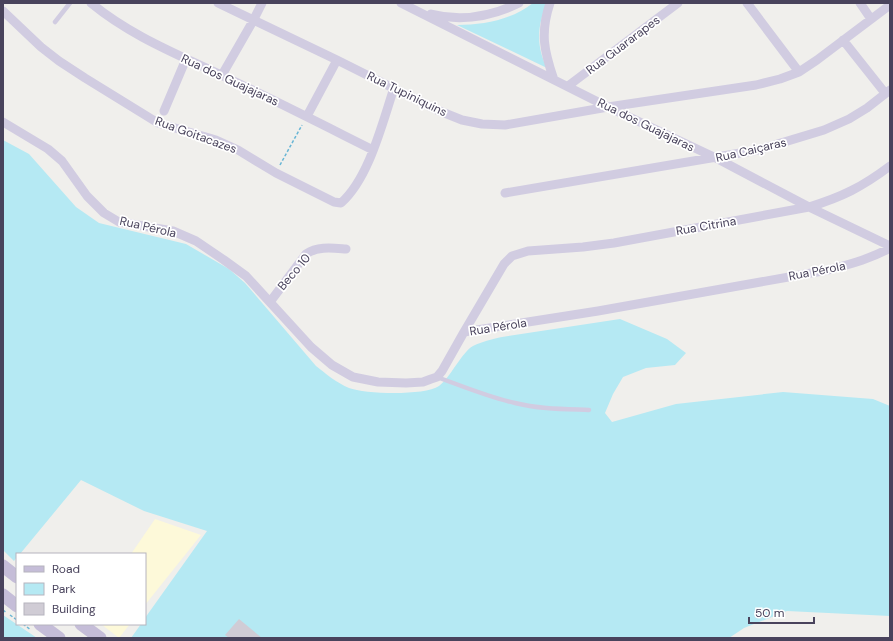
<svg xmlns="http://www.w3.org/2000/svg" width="893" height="641" font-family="'DM Sans',sans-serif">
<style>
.medical{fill:#fdf9d9}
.green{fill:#b5e9f3}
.building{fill:#d0ccd5}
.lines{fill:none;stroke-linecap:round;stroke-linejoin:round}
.path{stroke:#69b6d5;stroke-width:1.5;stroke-dasharray:3 2;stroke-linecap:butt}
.service{stroke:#d1cce1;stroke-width:4.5}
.minor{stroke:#d1cce1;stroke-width:9}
.secondary{stroke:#c5bdd8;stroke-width:13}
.labels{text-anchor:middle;stroke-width:3.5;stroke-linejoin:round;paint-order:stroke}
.street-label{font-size:12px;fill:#49435c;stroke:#fff}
</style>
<rect width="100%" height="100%" fill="#f0efec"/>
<path class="medical" d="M155,519L201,535L145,605V554H131Z
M101,624H130L119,638Z"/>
<path class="green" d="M533,3H547C537,26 536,46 547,68L457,25C484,25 511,20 533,3Z
M3,140L29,154L76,207L99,223L186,244L229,269L245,283L316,366C326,374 337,383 349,388C365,394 424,396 439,386C450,378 462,352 473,346C481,342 492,339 502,337L620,319L667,339L686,353L675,365L646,368L623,377L613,394L605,413L612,422L676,404L783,392L873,399L890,406V616L787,611L744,628L729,638H131L141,624H145V618L207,531L144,511L81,480L20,554H17V557L14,561L3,550Z
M3,615L37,638H3Z"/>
<path class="building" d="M239,619L262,638H229L225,635Z"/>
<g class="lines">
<path class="path" d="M280,165L302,125
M3,610L7,613
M10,615L17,620
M23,624L31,630"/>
<path class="service" d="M55,22L70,3
M437,377C462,386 488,397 515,403C539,409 564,409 589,410"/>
<path class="minor" d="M91,3C131,36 177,54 223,76C274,100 323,125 373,150
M218,3L337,60L437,110L462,120L482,124L505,125L608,107L756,85L780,79L799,72L817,60L890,5
M401,3L608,107L716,158L809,207L890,246
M550,3C540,33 544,51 554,80
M747,3L799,72
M860,3L871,19
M3,11L41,47L59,61L85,78L158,123L216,140L238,150L276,173L334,202L341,203C369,178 382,124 394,88
M431,14C462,22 490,17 519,3
M843,40L885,93
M222,75L253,21L262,3
M568,86L678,3
M164,111L186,59
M307,116L337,60
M3,122L48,149L62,161L87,196L104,213L119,222L173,231L196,241L224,260L246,276L311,347L332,365L353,377L378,382L406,383L423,382L431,379L437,377L442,371L464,332L598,311L828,270C850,264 870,259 890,248
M505,193L758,150L824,130L849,119L867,108L890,90
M270,302L306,254C318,246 332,248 346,249
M464,332L504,264L512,256L528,251L583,247L614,243L809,207C842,197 862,187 890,166"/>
<path class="secondary" d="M3,566L17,577
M3,595L17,606
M40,624L59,638
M81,624L100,638"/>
</g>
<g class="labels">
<g class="street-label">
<text transform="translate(623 45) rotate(-37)" y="4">Rua Guararapes</text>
<text transform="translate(230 80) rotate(25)" y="4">Rua dos Guajajaras</text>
<text transform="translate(407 94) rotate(26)" y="4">Rua Tupiniquins</text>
<text transform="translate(646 125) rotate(26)" y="4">Rua dos Guajajaras</text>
<text transform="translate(196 135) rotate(20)" y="4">Rua Goitacazes</text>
<text transform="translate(751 150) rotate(-13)" y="4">Rua Caiçaras</text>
<text transform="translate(706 226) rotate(-10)" y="4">Rua Citrina</text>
<text transform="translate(148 227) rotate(13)" y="4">Rua Pérola</text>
<text transform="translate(817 271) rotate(-11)" y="4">Rua Pérola</text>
<text transform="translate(294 272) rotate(-50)" y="4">Beco 10</text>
<text transform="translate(498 327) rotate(-9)" y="4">Rua Pérola</text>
</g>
</g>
<rect width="893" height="641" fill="none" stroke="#49435c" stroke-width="8"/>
<rect x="16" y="553" width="130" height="72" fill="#ffffff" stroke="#b6b4be"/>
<rect x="24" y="566" width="20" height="6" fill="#c5bdd8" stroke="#b6b4be"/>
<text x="52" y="573" font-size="12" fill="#49435c">Road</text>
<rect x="24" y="583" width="20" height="12" fill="#b5e9f3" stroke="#b6b4be"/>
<text x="52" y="593" font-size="12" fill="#49435c">Park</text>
<rect x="24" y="603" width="20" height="12" fill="#d0ccd5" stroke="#b6b4be"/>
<text x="52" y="613" font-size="12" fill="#49435c">Building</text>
<path d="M749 617v6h65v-6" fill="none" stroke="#49435c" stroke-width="2"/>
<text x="755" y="617" font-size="12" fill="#49435c" stroke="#ffffff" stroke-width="3" paint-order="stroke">50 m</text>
</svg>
